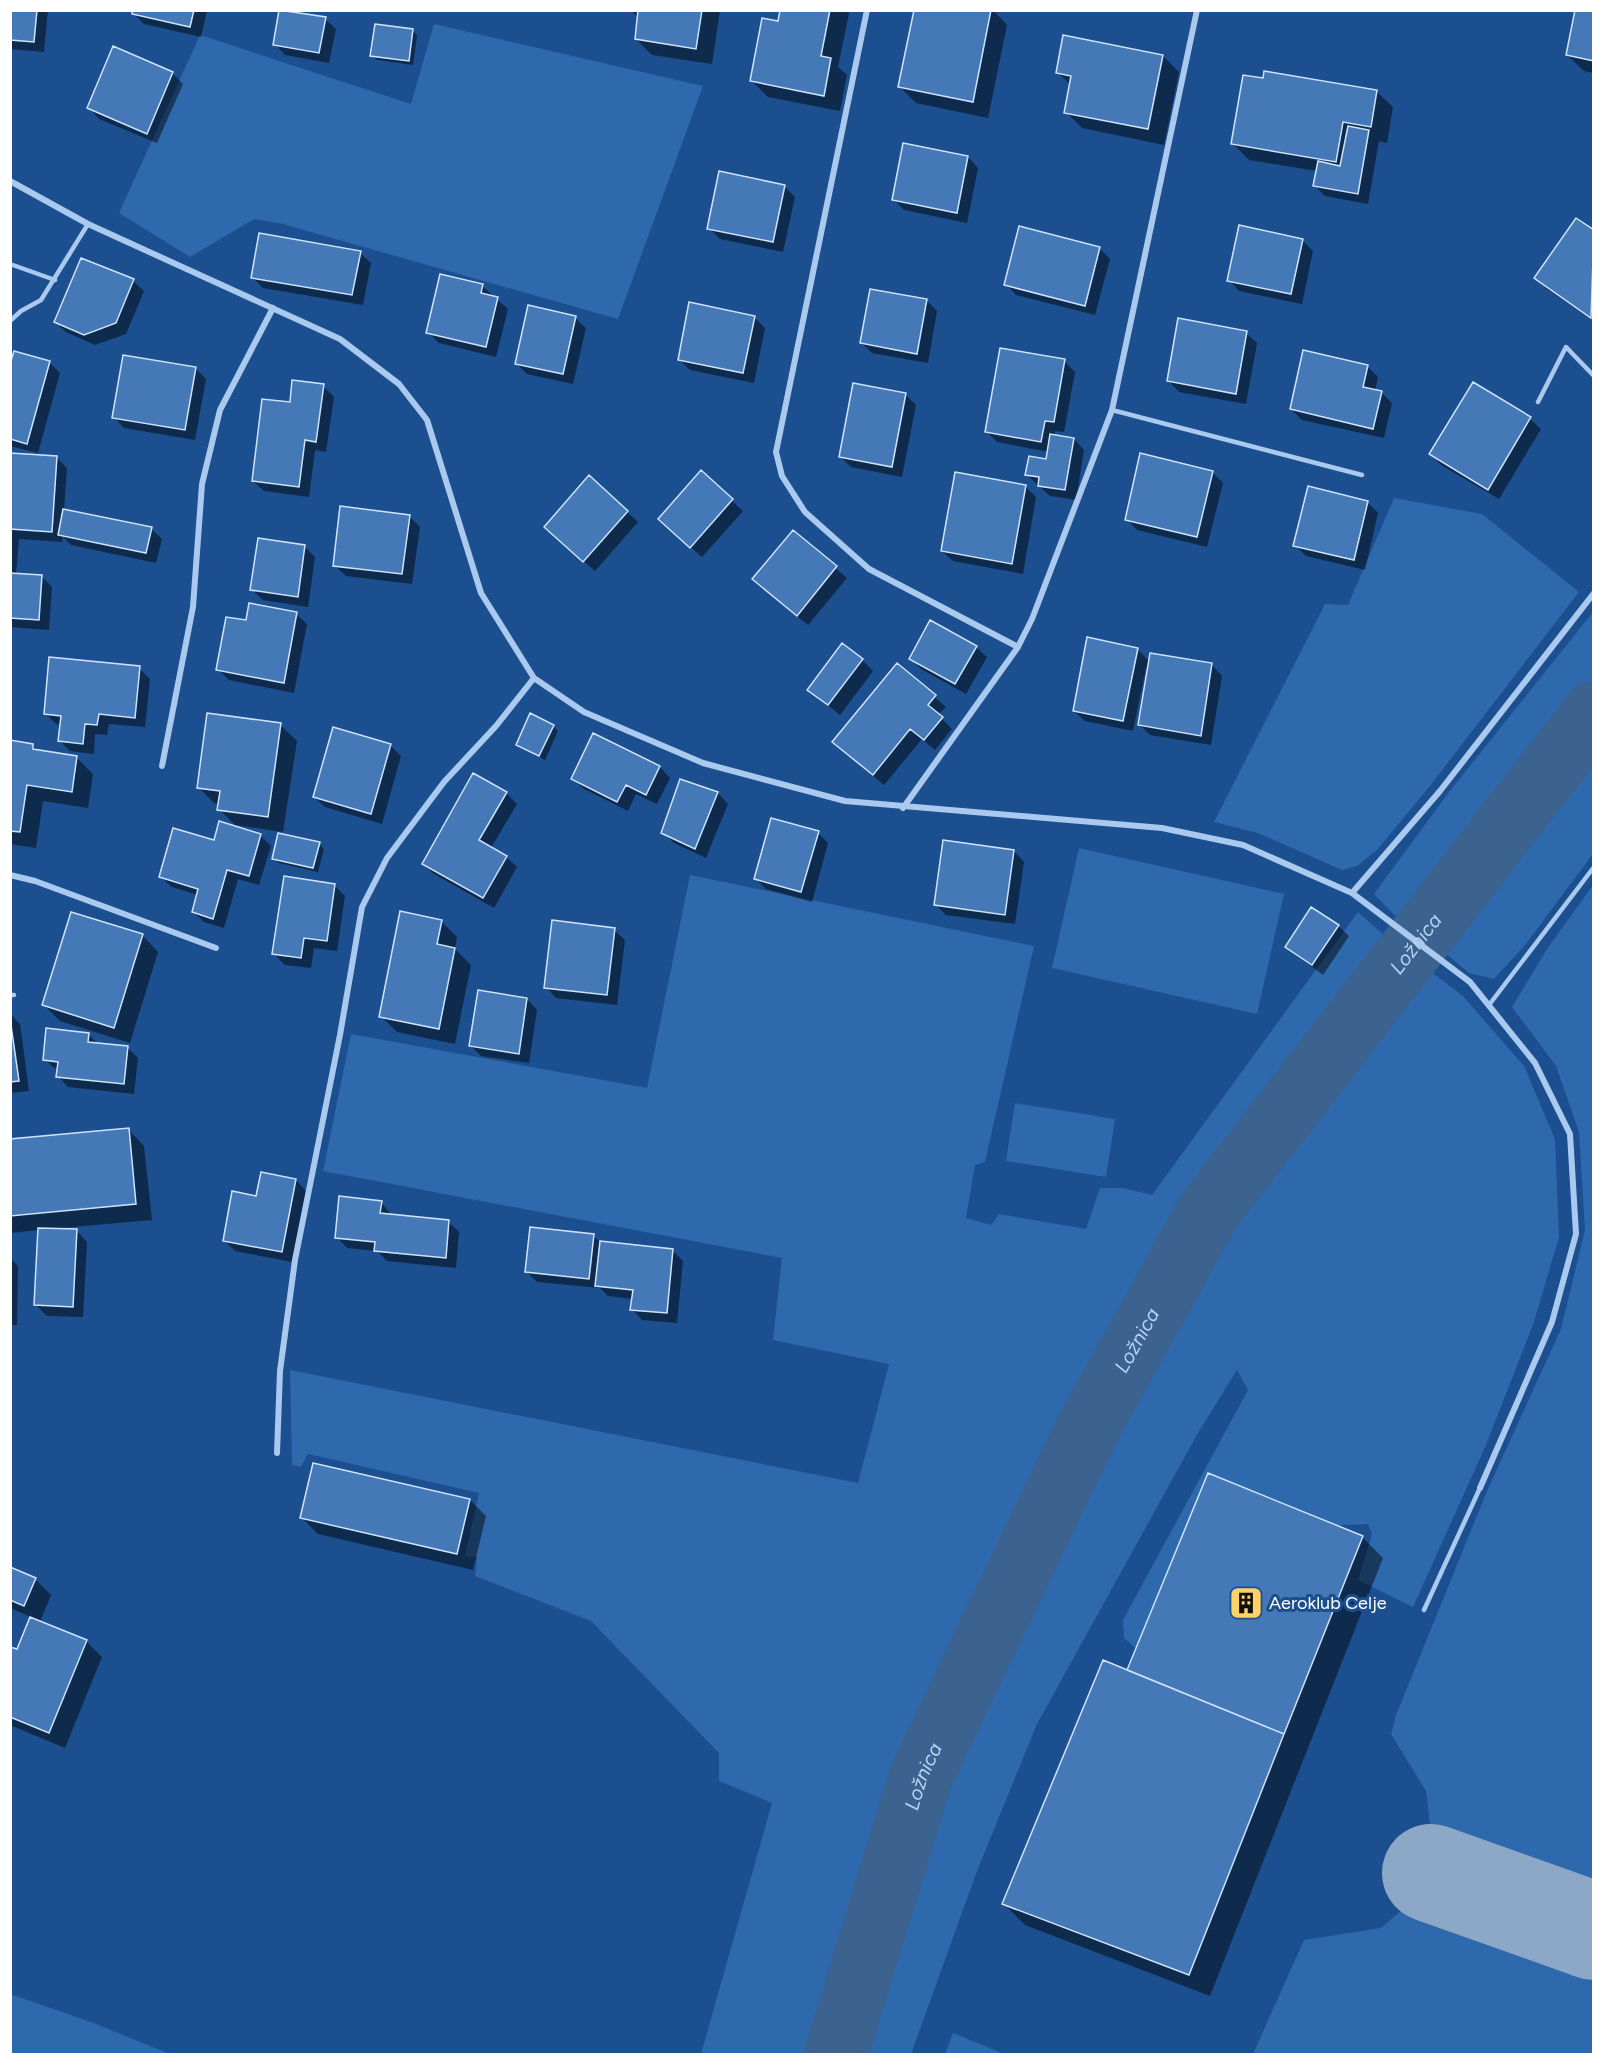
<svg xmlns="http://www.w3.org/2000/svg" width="1604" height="2065" font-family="Figtree,sans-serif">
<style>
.green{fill:#2e69ad}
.shadow{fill:#0007}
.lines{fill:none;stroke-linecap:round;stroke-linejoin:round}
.river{stroke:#3c6290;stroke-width:64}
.taxiway{stroke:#8da7c7;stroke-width:98}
.building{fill:#4478b7;stroke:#cfe3fa;stroke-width:1.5}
.service{stroke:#a9c9ee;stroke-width:4.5}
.minor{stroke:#a9c9ee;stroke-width:6}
.labels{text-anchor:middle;stroke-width:6;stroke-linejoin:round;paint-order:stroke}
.poi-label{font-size:18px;fill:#fff;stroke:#1b4f8f;text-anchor:start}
.water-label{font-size:20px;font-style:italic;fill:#b5d3f5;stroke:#1b4f8f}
</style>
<rect width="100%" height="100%" fill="#1b4f8f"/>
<path class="green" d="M434,24L703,86L618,319L279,223L254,219L190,257L119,213L200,35L411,104Z
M1394,498L1482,514L1579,592L1430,786L1377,850L1357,866L1342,870L1258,833L1214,822L1325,604L1348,605Z
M1593,612V680L1405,926L1374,894L1449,792Z
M1593,736V854L1525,945L1494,979L1469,973L1437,946Z
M1079,848L1284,894L1257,1014L1052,968Z
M690,875L1034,946L985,1162L975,1165L966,1218L991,1225L999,1214L1086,1229L1100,1188H1123L1152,1195L1358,912L1394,944L1187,1219L1002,1554L894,1806L833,1974L810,2054H701L772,1803L719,1781V1753L591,1621L475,1576L477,1557L465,1556L479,1493L308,1454L301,1467L292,1465L290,1370L858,1483L889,1364L773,1340L782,1258L323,1171L351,1034L647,1088Z
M1593,885V1917L1434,1856L1426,1791L1391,1734L1396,1715L1487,1491L1561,1329L1585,1230L1579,1132L1556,1066L1512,1007L1547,949Z
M1417,961L1463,996L1524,1066L1555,1139L1559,1237L1534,1322L1486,1445L1413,1607L1358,1580L1372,1534L1368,1524L1326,1526L1148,1659L1124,1638L1123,1620L1248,1390L1237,1370L1198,1433L1037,1724L977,1871L911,2054H850L886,1931L975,1691L1084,1464L1188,1281Z
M1015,1103L1115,1119L1106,1177L1006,1161Z
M1427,1888L1593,1952V2054H1253L1304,1940L1381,1928Z
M10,1994L91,2022L170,2054H11Z
M953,2033L1004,2054H945Z"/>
<path class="shadow" d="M10,10H48L44,52L10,49Z
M134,10H207L201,37L144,24L133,13Z
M630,10H720L712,64L652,55L636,39L639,18Z
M781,10H846L849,13L838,67L847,75L840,111L768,97L751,80L779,23Z
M915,10H993L1007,25L988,118L916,103L900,87Z
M1594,10V73L1584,71L1567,55Z
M325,19L336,29L329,63L285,55L275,44Z
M412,30L417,35L413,65L377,60L372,55Z
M1163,56L1179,72L1164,145L1082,128L1066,112L1071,85L1057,72Z
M172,73L183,84L157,143L99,119L89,108Z
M1376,91L1393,107L1387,143L1379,141L1368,204L1325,196L1315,186L1317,171L1249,160L1233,144Z
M968,157L978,168L967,223L904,210L893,199Z
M784,186L795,197L783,252L720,239L709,228Z
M1594,232V321L1547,289L1536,278Z
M1302,240L1313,251L1302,304L1239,291L1229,280Z
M1099,248L1110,259L1095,315L1016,295L1006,284Z
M360,253L371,263L363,305L263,288L253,278Z
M133,281L144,291L126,334L95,345L66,332L55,322Z
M482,286L508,309L496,357L439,343L428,332Z
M926,300L937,311L928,363L872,353L861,342Z
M754,317L765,328L754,383L690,370L679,359Z
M575,318L586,328L573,384L527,374L516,363Z
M1246,333L1257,343L1246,404L1179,392L1169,381Z
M1064,361L1075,372L1064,432L1055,431L1054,436L1074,439L1084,450L1076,500L1050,496L1027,475L1047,461L1049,452L997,442L987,432Z
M49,362L60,373L38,453L10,446V370Z
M1367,366L1378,377L1375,391L1381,392L1392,403L1384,438L1302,420L1291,409Z
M195,368L206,379L195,440L124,428L114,417Z
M323,386L334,397L326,452L315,450L309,497L264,491L253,481L291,404Z
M905,394L916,405L902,477L851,467L840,456Z
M1530,419L1541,429L1499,499L1441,465L1431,454Z
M10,455L56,457L67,468L64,510L151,529L162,539L156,563L71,545L63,537L62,542L19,539L16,575L41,576L52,587L49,630L10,627Z
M701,472L743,511L702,557L670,529Z
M1212,472L1223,483L1207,547L1137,530L1127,519Z
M590,478L638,522L595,571L556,537Z
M1026,487L1036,497L1023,574L953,561L942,551Z
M1367,502L1378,513L1365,570L1306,556L1295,545Z
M409,516L420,527L412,584L346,576L335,566Z
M793,532L847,578L808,625L765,590Z
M304,546L315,557L308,607L263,600L252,590Z
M296,614L307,624L294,693L229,680L218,669L247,622Z
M976,647L987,657L966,694L921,669L910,658Z
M1137,649L1150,662L1212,665L1222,676L1211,745L1150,735L1140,725L1149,668H1146L1133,731L1085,721L1074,711Z
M862,660L873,671L840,715L809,690Z
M897,665L946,707L938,715L952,729L935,750L922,739L884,785L845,752Z
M139,668L150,679L145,727L109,724L107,735L95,734L94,754L70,751L60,741L61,725L56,724L45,713Z
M280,725L297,741L283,832L235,825L219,809L220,804L214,803L198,787Z
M553,726L558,731L545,760L518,744Z
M334,729L391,746L401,756L382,824L325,807L314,797Z
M594,735L660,767L670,778L657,804L636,794L628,811L584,789L573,779Z
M10,742L33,745L39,752L77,758L93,774L88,808L43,801L36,848L10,844Z
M681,781L718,793L728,804L706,858L674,843L663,832Z
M506,793L517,804L491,848L506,857L517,867L494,908L434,874L423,864Z
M818,833L828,843L812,902L766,889L755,878Z
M260,835L271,846L259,885L238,879L224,928L204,922L193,912L198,895L172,887L161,877L215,842Z
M319,844L324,849L318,872L279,863L274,859Z
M1014,851L1024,862L1015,924L946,915L935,904Z
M334,885L345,896L337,951L314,948L311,968L285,965L274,954Z
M441,921L457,937L455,949L471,965L455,1044L397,1032L381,1016Z
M1338,926L1349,936L1323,975L1287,947Z
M614,930L625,940L617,1005L556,998L546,987Z
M142,935L158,952L130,1043L60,1021L44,1005Z
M527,999L537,1010L529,1063L481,1056L470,1045Z
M10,1014L20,1024L29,1091L10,1093Z
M88,1034L98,1044L127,1047L138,1058L134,1094L68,1087L58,1076V1071L45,1060Z
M128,1129L144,1146L152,1220L61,1228L77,1231L87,1242L83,1317L47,1316L36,1305L40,1230L10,1233V1140Z
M296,1180L306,1191L292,1262L235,1251L224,1240L257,1198Z
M381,1202L392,1216L449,1222L459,1232L456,1268L387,1261L377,1251L347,1248L337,1237Z
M593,1236L600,1242L672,1250L683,1261L677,1323L642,1320L632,1309L633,1299L608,1296L600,1288L537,1282L527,1272Z
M10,1258L18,1266L17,1325H10Z
M470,1500L486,1516L473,1570L318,1534L302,1518Z
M1362,1537L1383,1558L1210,1996L1025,1925L1004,1904L1128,1672Z
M10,1568L35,1579L51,1595L40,1622L86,1641L102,1657L65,1748L10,1725V1648L18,1651L31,1617L10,1608Z"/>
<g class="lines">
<path class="river" id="s1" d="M836,2054L921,1776L1088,1428L1209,1211L1594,713"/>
<path class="taxiway" d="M1431,1873L1594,1931"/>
</g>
<path class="building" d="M10,10H37L34,42L10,40Z
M132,10H194L190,27L132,14Z
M279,10L326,17L319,53L273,45Z
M638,10H702L696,49L635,39Z
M780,10H830L821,56L831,58L824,96L750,81L762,18L778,21Z
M914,10H991L973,102L898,87Z
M1575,10H1594V61L1566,55Z
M375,24L413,29L409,61L370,56Z
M1063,35L1163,55L1148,129L1064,113L1071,76L1056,73Z
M113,46L173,72L147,134L87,108Z
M1264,71L1377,90L1371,127L1343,122L1336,162L1231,144L1243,75L1263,78Z
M1348,126L1369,130L1358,194L1313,186L1318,161L1340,166Z
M903,143L968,156L957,213L892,200Z
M719,171L785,185L773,242L707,229Z
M1576,218L1594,230L1591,318L1534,278Z
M1239,225L1303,239L1291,294L1227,281Z
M1019,226L1100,247L1085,306L1004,285Z
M259,233L361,251L352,295L251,278Z
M81,258L134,279L116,323L84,335L54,322Z
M440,274L483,284L481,293L498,297L486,347L426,333Z
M870,289L927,299L917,354L860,343Z
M689,302L755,316L743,373L678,360Z
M528,305L576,316L563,374L515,364Z
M1178,318L1247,331L1236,394L1167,381Z
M1000,348L1065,359L1054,422L1045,421L1041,442L985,432Z
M1303,350L1368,365L1363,387L1382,391L1373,429L1290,409Z
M14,351L50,361L27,444L10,439V364Z
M123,355L196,367L185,430L112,418Z
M292,380L324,384L316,442L305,440L299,487L252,481L262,399L290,402Z
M1473,382L1531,417L1488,490L1429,454Z
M853,383L906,393L892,467L839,457Z
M1050,434L1074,438L1065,490L1038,486L1039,477L1025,475L1029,456L1046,459Z
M10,453L57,456L52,532L10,529Z
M1140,453L1213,471L1197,537L1125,520Z
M701,470L733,499L690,548L658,519Z
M955,472L1026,485L1012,564L941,551Z
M589,475L628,511L583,562L544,527Z
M1308,486L1368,501L1354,560L1293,546Z
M340,506L410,515L402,574L333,566Z
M63,509L152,527L146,553L58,535Z
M793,530L837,566L797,616L752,579Z
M258,538L305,545L298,597L250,590Z
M10,573L42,575L39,620L10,618Z
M249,603L297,612L284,683L216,670L226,617L246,620Z
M930,620L977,646L955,684L909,659Z
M1087,637L1138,648L1123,721L1073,711Z
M842,643L863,659L828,705L807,690Z
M1150,653L1212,663L1201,736L1138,725Z
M49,657L140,666L135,718L99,714L97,725L85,724L83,744L58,741L61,716L44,714Z
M897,663L936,695L928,705L943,717L924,740L910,729L873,775L832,742Z
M207,713L281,723L268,817L217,810L220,791L197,788Z
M530,713L554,725L539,756L516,745Z
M333,727L391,744L371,814L313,797Z
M593,733L660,766L646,795L626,785L617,802L571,779Z
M10,740L33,744V749L77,756L72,792L27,785L20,832L10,831Z
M473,773L507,792L479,840L507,856L483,898L422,864Z
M680,779L718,792L695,849L661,833Z
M771,818L819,831L801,892L754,879Z
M219,821L261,834L249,876L227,870L213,919L192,912L198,889L159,877L173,828L214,840Z
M278,833L320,842L313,868L272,859Z
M943,840L1014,850L1005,915L934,905Z
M284,876L335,884L327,941L304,938L301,958L272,954Z
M1311,907L1339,925L1312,965L1285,947Z
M400,911L442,920L437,944L455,948L439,1029L379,1017Z
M71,912L143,934L114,1028L42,1005Z
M552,920L615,928L607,995L544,988Z
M478,990L527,998L519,1054L469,1046Z
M10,1018L19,1081L10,1082Z
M46,1028L89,1033L88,1042L128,1046L124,1084L56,1077L58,1062L43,1060Z
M129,1128L136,1204L10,1216V1139Z
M261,1172L296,1179L282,1252L223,1241L232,1191L256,1196Z
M339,1196L382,1201L380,1213L449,1220L446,1258L374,1251L375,1242L335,1238Z
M530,1227L594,1234L589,1279L525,1272Z
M38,1228L77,1229L73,1307L34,1305Z
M600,1241L673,1249L667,1313L630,1310L633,1290L595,1286Z
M313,1463L470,1499L457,1554L300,1518Z
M1208,1473L1363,1536L1284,1734L1127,1670Z
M10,1567L36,1578L24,1606L10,1600Z
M30,1617L87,1640L49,1733L10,1717V1647L17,1649Z
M1103,1660L1284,1734L1189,1975L1002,1904Z"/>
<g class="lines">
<path class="service" d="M10,264L55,280
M10,321L21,311L41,300L88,224
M1538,402L1566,347L1594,376
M1112,410L1362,475
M10,995H14
M1489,1005L1594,867
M1424,1610L1480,1488"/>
<path class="minor" d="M867,10L776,452L782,476L805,512L869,569L1018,647
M10,181L88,224L340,339L399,384L427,420L481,593L534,678L584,712L703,763L845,801L1162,828L1243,845L1352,893L1470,982L1535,1063L1570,1134L1576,1234L1552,1322L1480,1488
M162,766L193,607L202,484L220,410L273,308
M903,808L1018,647L1032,619L1112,410L1197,10
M10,875L35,881L216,948
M1352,893L1440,791L1594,593
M277,1453L280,1371L295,1260L340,1035L362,907L387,858L444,782L496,726L534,678"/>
</g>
<defs>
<g id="building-square" transform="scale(1.725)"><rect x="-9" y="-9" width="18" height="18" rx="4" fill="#ffd166" stroke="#1b4f8f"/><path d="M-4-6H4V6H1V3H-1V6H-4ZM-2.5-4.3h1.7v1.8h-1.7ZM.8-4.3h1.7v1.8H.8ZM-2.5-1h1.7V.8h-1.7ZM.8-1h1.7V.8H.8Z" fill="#111"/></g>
</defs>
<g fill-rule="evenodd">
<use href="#building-square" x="1246" y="1603"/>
</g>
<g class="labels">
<g class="poi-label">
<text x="1269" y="1609">Aeroklub Celje</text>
</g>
<g class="water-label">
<text dy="7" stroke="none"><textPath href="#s1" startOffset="1263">Ložnica</textPath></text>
<text dy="7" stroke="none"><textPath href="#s1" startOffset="777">Ložnica</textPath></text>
<text dy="7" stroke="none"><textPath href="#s1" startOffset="291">Ložnica</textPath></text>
</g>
</g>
<rect width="1604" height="2065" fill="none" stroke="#ffffff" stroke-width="24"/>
</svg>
